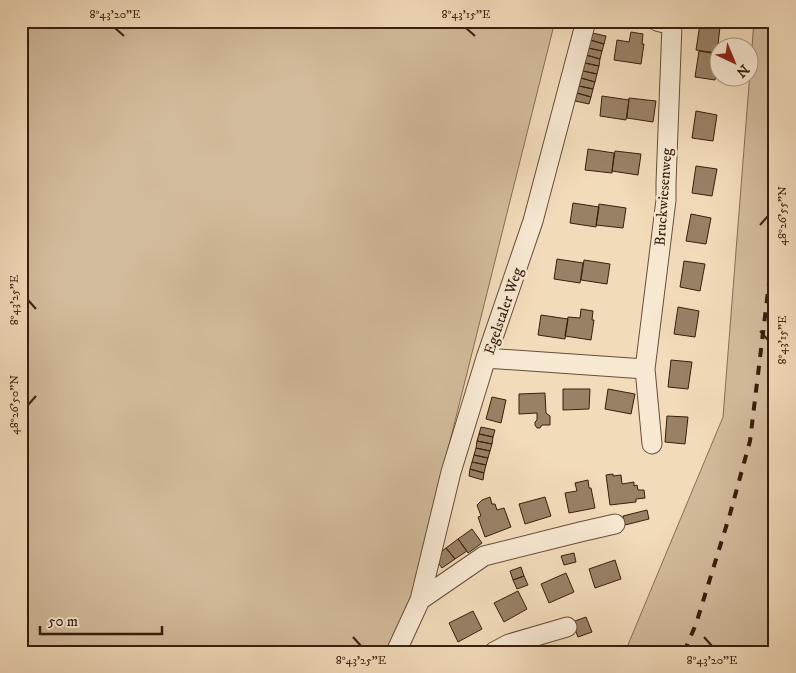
<svg xmlns="http://www.w3.org/2000/svg" width="796" height="673" font-family="'IM FELL DW Pica',serif">
<style>
.green{fill:#d2bb9c;stroke:#856d54}
.building{fill:#998166;stroke:#381f0c}
.lines{fill:none;stroke-linecap:round;stroke-linejoin:round}
.street-casing{stroke:#664e38;stroke-width:21}
.street{stroke:#f7e8d2;stroke-width:19}
.rail{stroke:#381f0c;stroke-width:4;stroke-dasharray:9 9;stroke-linecap:butt}
.ticks{fill:none;stroke:#381f0c;stroke-width:2}
.labels{text-anchor:middle;stroke-width:5;stroke-linejoin:round;paint-order:stroke}
.street-label{font-size:15px;fill:#381f0c;stroke:#f7e8d2}
.neatline{fill:none;stroke:#381f0c;stroke-width:2}
.ticks-label{font-size:12px;text-anchor:middle;fill:#381f0c}
</style>
<rect width="100%" height="100%" fill="#f2dbba"/>
<filter id="stains"><feTurbulence type="fractalNoise" baseFrequency=".004" numOctaves="4"/><feColorMatrix values="0 0 0 0 .2 0 0 0 0 .09 0 0 0 0 .02 0 0 0 .5 -.17"/></filter>
<radialGradient id="worn" r=".72"><stop offset=".6" stop-color="#630" stop-opacity="0"/><stop offset="1" stop-color="#630" stop-opacity=".3"/></radialGradient>
<path class="green" d="M21,21H555L431,517L413,600L390,652H21Z
M754,21H775V652H625L723,417Z"/>
<path class="building" d="M700,24L720,27L717,53L696,50Z
M631,32L643,34L642,44H644L641,64L614,60L617,40L629,42Z
M592,33L606,36L604,44L590,40Z
M590,40L604,44L602,51L588,48Z
M588,48L602,51L600,59L586,55Z
M699,51L718,54L715,80L695,77Z
M586,55L600,59L599,66L585,63Z
M585,63L599,66L597,74L583,71Z
M583,71L597,74L595,82L581,78Z
M581,78L595,82L593,89L579,86Z
M579,86L593,89L591,97L577,93Z
M577,93L591,97L589,104L575,101Z
M602,96L629,100L626,120L600,116Z
M629,98L656,101L653,122L627,118Z
M696,111L717,115L713,141L692,138Z
M588,149L614,153L612,173L585,170Z
M615,151L641,154L638,175L612,171Z
M696,166L717,169L712,196L692,193Z
M573,203L599,207L596,227L570,223Z
M599,204L626,208L623,228L596,225Z
M691,214L711,218L706,244L686,241Z
M557,259L583,263L580,283L554,279Z
M584,260L610,264L607,284L581,280Z
M684,261L705,264L700,291L680,287Z
M678,307L699,311L695,337L674,334Z
M581,309L593,311L592,320H594L591,340L565,336L568,317L580,318Z
M541,315L568,319L565,339L538,335Z
M671,360L692,362L688,389L668,387Z
M563,389H590L589,409L563,410Z
M608,389L635,394L631,414L605,409Z
M545,393L546,413L550,416V425H542L540,428H537L535,425V422L537,420V413L519,414V394Z
M492,397L506,400L501,423L486,419Z
M667,416L688,417L685,444L665,442Z
M481,427L495,430L493,437L479,434Z
M479,434L493,437L492,444L477,441Z
M477,441L492,444L490,451L476,448Z
M476,448L490,451L488,458L474,455Z
M474,455L488,458L486,465L472,462Z
M472,462L486,465L484,473L470,469Z
M470,469L484,473L483,480L469,476Z
M613,474V476L621,475L622,484L634,482V486L637,485L638,490H644L645,498L636,499V502L610,505L606,475Z
M588,480L589,488H591L595,508L569,513L565,493L577,491L575,483Z
M490,497L492,504H495L497,510L504,508L511,527L485,537L478,517L481,516L477,505L482,500Z
M545,497L551,516L525,524L519,504Z
M647,510L649,519L625,525L623,516Z
M472,529L482,543L468,553L458,539Z
M458,539L467,551L455,559L446,548Z
M446,548L455,559L442,568L434,557Z
M574,553L576,562L564,565L561,556Z
M615,560L621,579L595,588L589,569Z
M521,567L524,576L513,580L510,571Z
M566,573L574,592L549,603L541,584Z
M524,576L528,585L517,589L513,580Z
M518,591L527,609L504,622L494,603Z
M473,611L482,629L458,642L449,623Z
M586,617L592,632L578,637L572,622Z"/>
<g class="lines">
<g class="street-casing">
<path id="street" d="M486,358L645,369L666,200V183L672,25L657,21
M645,369L652,444
M420,600L484,556L580,532L615,524
M396,652L420,600L451,472L486,358L533,221L586,21
M494,652L509,644L567,627"/>
</g>
<use href="#street" class="street"/>
<path class="rail" d="M684,652L696,624L730,514L750,441L775,233"/>
</g>
<path class="ticks" d="M115,28L124,36M466,28L475,36M760,225L768,216M28,300L36,309M760,331L768,340M28,405L36,396M353,637L361,646M704,637L712,646"/>
<g class="labels">
<g class="street-label">
<text transform="translate(663 197) rotate(-86)" y="5">Bruckwiesenweg</text>
<text transform="translate(503 311) rotate(-71)" y="5">Egelstaler Weg</text>
</g>
</g>
<rect width="796" height="673" fill="none" stroke="#f2dbba" stroke-width="55"/>
<g transform="translate(734 62) rotate(136)"><circle r="24" fill="#f7e8d2" stroke="#ab9883"/>
<path d="M0-4L9 19L0 12L-9 19Z" fill="#8f2418"/>
<text y="-8" font-size="14" font-weight="bold" text-anchor="middle" fill="#381f0c">N</text>
</g>
<path d="M40 626v8h122v-8" fill="none" stroke="#381f0c" stroke-width="2.5"/>
<text x="48" y="626" font-size="15" fill="#381f0c" stroke="#f7e8d2" stroke-width="4" paint-order="stroke">50 m</text>
<rect x="28" y="28" width="740" height="618" class="neatline"/>
<g class="ticks-label">
<text x="115" y="18">8°43'20"E</text>
<text x="466" y="18">8°43'15"E</text>
<text transform="translate(782 216) rotate(-90)" y="4">48°26'55"N</text>
<text transform="translate(14 300) rotate(-90)" y="4">8°43'25"E</text>
<text transform="translate(782 340) rotate(-90)" y="4">8°43'15"E</text>
<text transform="translate(14 405) rotate(-90)" y="4">48°26'50"N</text>
<text x="361" y="664">8°43'25"E</text>
<text x="712" y="664">8°43'20"E</text>
</g>
<rect width="100%" height="100%" filter="url(#stains)"/>
<rect width="100%" height="100%" fill="url(#worn)"/>
</svg>
